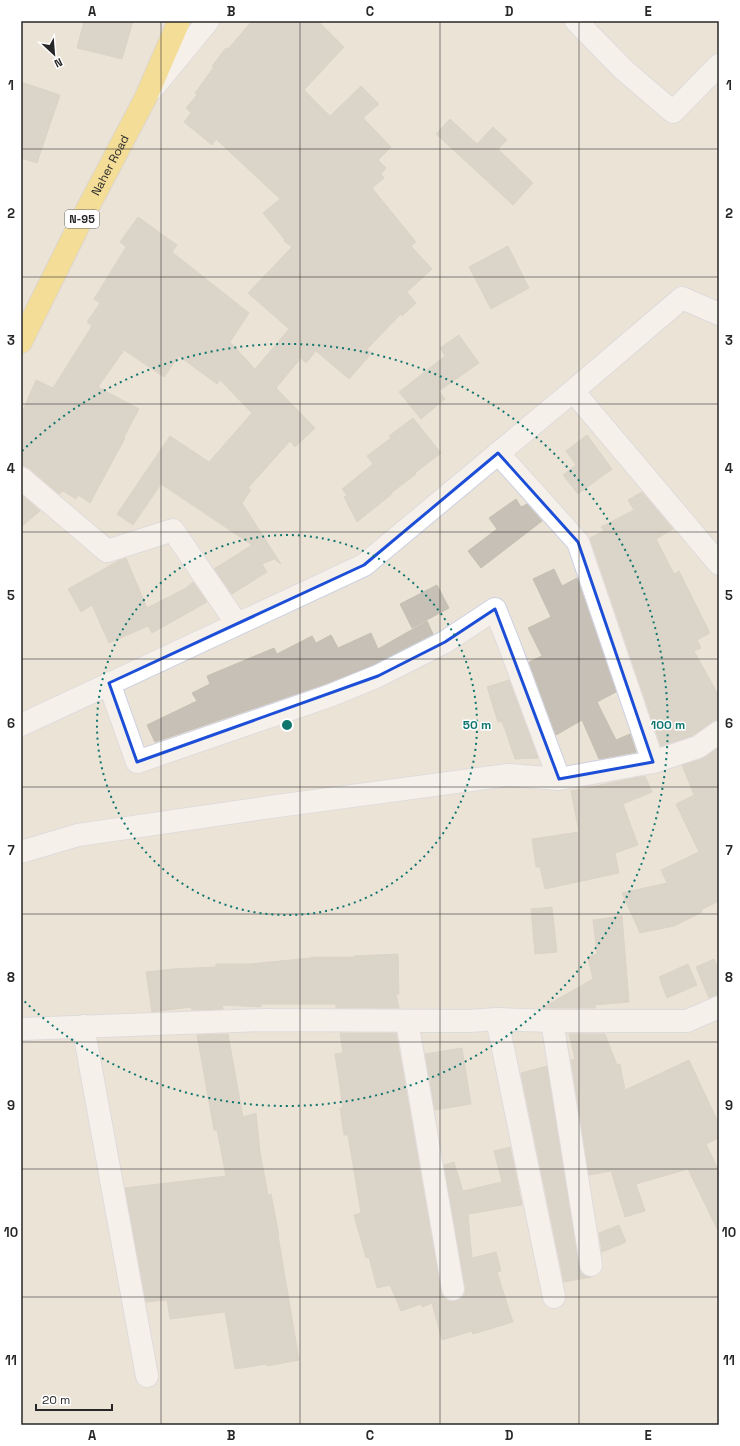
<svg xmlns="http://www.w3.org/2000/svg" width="740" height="1446" font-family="'Space Grotesk',sans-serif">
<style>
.building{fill:#c6c0b7;stroke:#c6bfb1}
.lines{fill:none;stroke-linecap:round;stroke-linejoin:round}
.street-casing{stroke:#ccd0e2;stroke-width:24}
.secondary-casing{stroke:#ccd0e2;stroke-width:24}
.primary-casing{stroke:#c7c7c7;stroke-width:24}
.street{stroke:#fff;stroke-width:22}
.secondary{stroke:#fff;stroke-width:22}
.primary{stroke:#fcd44b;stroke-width:22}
.marked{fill:none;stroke:#1d4ed8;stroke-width:3;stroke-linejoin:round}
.grid{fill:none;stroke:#272727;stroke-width:1;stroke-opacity:0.55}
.ring{fill:none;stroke:#0f766e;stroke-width:2;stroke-dasharray:2 4}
.labels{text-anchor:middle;stroke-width:3;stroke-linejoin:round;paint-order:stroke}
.shield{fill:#fff;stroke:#686868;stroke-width:1}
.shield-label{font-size:11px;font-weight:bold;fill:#272727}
.street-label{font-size:12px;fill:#272727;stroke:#fff}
.centre{fill:#0f766e;stroke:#fff;stroke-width:2}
.ring-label{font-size:12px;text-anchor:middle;font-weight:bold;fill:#0f766e;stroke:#fff;stroke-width:3;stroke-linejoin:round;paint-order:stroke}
.neatline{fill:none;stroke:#272727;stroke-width:1.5}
.grid-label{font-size:13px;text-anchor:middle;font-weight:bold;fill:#272727}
</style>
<rect width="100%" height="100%" fill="#ece3d7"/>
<path class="building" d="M84,21H133L122,59L77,48Z
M252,21H318L344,47L304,90L330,116L361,86L379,104L363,118L391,147L378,160L386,168L381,174L384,178L372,188L416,242L411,246L432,269L407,292L416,303L402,316L401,314L367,349L372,353L349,379L316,351L306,363L301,358L276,388L315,428L295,447L290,441L248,488L251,490L242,503L281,564L274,559L262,564L267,572L232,594L214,569L252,545L161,484L133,525L117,514L170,436L209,462L252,413L220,380L217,384L179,356L164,377L124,350L98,387L139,409L124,437L125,438L90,503L78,495L76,499L63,491L59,494L29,468L21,466V415L36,380L53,388L92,326L87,322L100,303L94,299L126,247L120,242L138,217L177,245L172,252L249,313L230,342L255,369L289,329L248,293L292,247L284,241L285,240L263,213L280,199L216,139L212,145L184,122L191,113L186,108L197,95L195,93L214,67L212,66L226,48L228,49Z
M21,82L60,95L37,163L21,158Z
M450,119L477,144L493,127L507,140L498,149L533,183L513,205L436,134Z
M508,246L529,288L491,309L469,267Z
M459,335L479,363L439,391L445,399L421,419L399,392L445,356L440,348Z
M413,418L441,453L415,473L416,474L391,493L392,494L357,522L344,497L347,495L342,489L373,464L367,456L391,438L389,436Z
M587,435L612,469L578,494L563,475L576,465L566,451Z
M642,492L673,529L656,539L674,574L679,571L710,633L697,640L701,648L694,651L719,696V720L712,722L692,736L661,746L590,538L604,531L601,527L634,510L628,500Z
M21,494L40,511L21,527Z
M516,499L521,507L527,504L542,521L481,568L468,551L497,529L489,518Z
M126,558L147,608L186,588L193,582L207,602L152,633L148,626L109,643L92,605L81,612L68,589L118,561Z
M554,569L562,586L577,578L616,692L597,702L616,740L630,734L636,752L599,759L582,720L556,735L529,662L542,656L528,628L551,617L533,579Z
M437,585L449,608L412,628L400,604Z
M427,621L433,634L373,665L325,684L155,742L147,725L197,701L192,693L210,684L207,676L274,648L277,654L312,636L316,643L331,635L338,648L371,633L378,649Z
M509,680L538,758L515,759L502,721L498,722L487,687Z
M719,747V901L701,910L702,912L674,926L640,933L622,893L667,883L661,870L699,852L676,804L694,795L682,765L702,759Z
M645,776L652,792L623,804L638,845L615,853L619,873L545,889L540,867H536L532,839L579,832L571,791Z
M552,907L557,952L535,954L531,909Z
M622,916L629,1002L594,1005L596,1008H542L593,979L588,957L597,954L593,920Z
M398,954L399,994H396L399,1008H336V1004H261V1007L222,1005L223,1009L192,1010L191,1007L152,1012L146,972L172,969L216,967V964H249L311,958V957H354V956Z
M714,959L719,971V995L709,998L696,967Z
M688,964L697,985L667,998L659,977Z
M340,1033H396L441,1291L443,1297L448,1301H455L461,1299L465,1294V1287L444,1165L454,1162L463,1191L502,1182L494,1151L510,1147L522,1205L468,1214L472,1258L496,1252L501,1271L497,1272L513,1322L473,1334L472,1331L442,1340L432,1303L422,1307L421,1304L401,1311L390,1285L377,1288L369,1257L366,1258L354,1215L361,1213L348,1135H344L340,1108H343L335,1054L343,1053Z
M228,1034L243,1117L256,1113L260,1152L268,1195L271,1194L279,1235H278L299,1360L267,1366V1364L235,1369L225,1312L170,1319L167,1300L146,1302L125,1188L226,1176L217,1130H214L197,1035Z
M569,1034H605L617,1065L620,1064L625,1090L689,1060L719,1124V1138L706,1144L719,1171V1233L688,1169L636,1184L645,1211L625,1217L611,1171L589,1175L571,1060L575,1059Z
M462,1048L471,1104L435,1110L425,1054Z
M547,1066L579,1267L582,1273L586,1276L591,1277L564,1282L521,1073Z
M619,1225L626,1242L602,1252L599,1233Z"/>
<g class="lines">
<g class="street-casing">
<path id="street" d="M576,21L624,70L673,112L719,65
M573,391L719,564
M498,453L578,542L653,762
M21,478L107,551L173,530L237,624
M109,683L137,762L329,696L378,676L445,642L495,609L509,644L559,779
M21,725L364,565L573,391L682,298L719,314
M21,852L78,835L270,807L508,775L559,779L653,762L698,747L719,732
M497,1019L554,1297
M407,1021L453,1289
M552,1021L591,1265
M83,1026L147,1376
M21,1029L263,1020L470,1021L497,1019L552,1021H687L719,1007"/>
</g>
<g class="secondary-casing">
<path id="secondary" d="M153,88L208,21"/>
</g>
<g class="primary-casing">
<g id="primary">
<path id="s1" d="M21,342L83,217L146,97L179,21"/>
</g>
</g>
<use href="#street" class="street"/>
<use href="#secondary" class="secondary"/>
<use href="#primary" class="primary"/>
</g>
<path d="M0 0H740V1446H0ZM498,453L578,542L653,762L559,779L495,609L445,642L378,676L137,762L109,683L364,565Z" fill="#ece3d7" fill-opacity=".55" fill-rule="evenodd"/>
<path class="marked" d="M498,453L578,542L653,762L559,779L495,609L445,642L378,676L137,762L109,683L364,565Z"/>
<path class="grid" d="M161,21V1425M300,21V1425M440,21V1425M579,21V1425M21,149H719M21,277H719M21,404H719M21,532H719M21,659H719M21,787H719M21,914H719M21,1042H719M21,1169H719M21,1297H719"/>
<g class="ring">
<circle cx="287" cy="725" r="190"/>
<path d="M22 451A381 381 0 1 1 22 999"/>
</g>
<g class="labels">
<rect class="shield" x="65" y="210" width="34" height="18" rx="3"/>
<g class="shield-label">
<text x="82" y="223">N-95</text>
</g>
<g class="street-label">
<text dy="4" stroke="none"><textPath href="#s1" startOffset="198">Naher Road</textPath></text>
</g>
</g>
<circle cx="287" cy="725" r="6" class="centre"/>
<g class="ring-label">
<text x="477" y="729">50 m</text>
<text x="668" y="729">100 m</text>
</g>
<rect width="740" height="1446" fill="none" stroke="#ffffff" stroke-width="44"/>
<g transform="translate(54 54) rotate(154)" stroke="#ffffff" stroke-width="3" paint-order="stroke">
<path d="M0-3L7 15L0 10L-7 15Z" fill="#272727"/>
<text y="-6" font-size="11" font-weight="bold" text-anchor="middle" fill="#272727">N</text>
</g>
<path d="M36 1404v6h76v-6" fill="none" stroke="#272727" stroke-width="2"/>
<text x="42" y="1404" font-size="12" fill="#272727" stroke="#ffffff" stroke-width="3" paint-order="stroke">20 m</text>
<rect x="22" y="22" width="696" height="1402" class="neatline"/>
<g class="grid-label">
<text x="92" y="16">A</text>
<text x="231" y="16">B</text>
<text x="370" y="16">C</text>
<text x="509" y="16">D</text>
<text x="648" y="16">E</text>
<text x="11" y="90">1</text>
<text x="729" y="90">1</text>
<text x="11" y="218">2</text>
<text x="729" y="218">2</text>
<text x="11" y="345">3</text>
<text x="729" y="345">3</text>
<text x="11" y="473">4</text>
<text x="729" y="473">4</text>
<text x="11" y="600">5</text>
<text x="729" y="600">5</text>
<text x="11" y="728">6</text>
<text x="729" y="728">6</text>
<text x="11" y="855">7</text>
<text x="729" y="855">7</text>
<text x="11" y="982">8</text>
<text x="729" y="982">8</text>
<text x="11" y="1110">9</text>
<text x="729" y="1110">9</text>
<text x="11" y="1237">10</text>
<text x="729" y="1237">10</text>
<text x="11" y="1365">11</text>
<text x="729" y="1365">11</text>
<text x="92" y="1440">A</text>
<text x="231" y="1440">B</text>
<text x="370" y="1440">C</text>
<text x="509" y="1440">D</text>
<text x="648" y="1440">E</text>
</g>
</svg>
